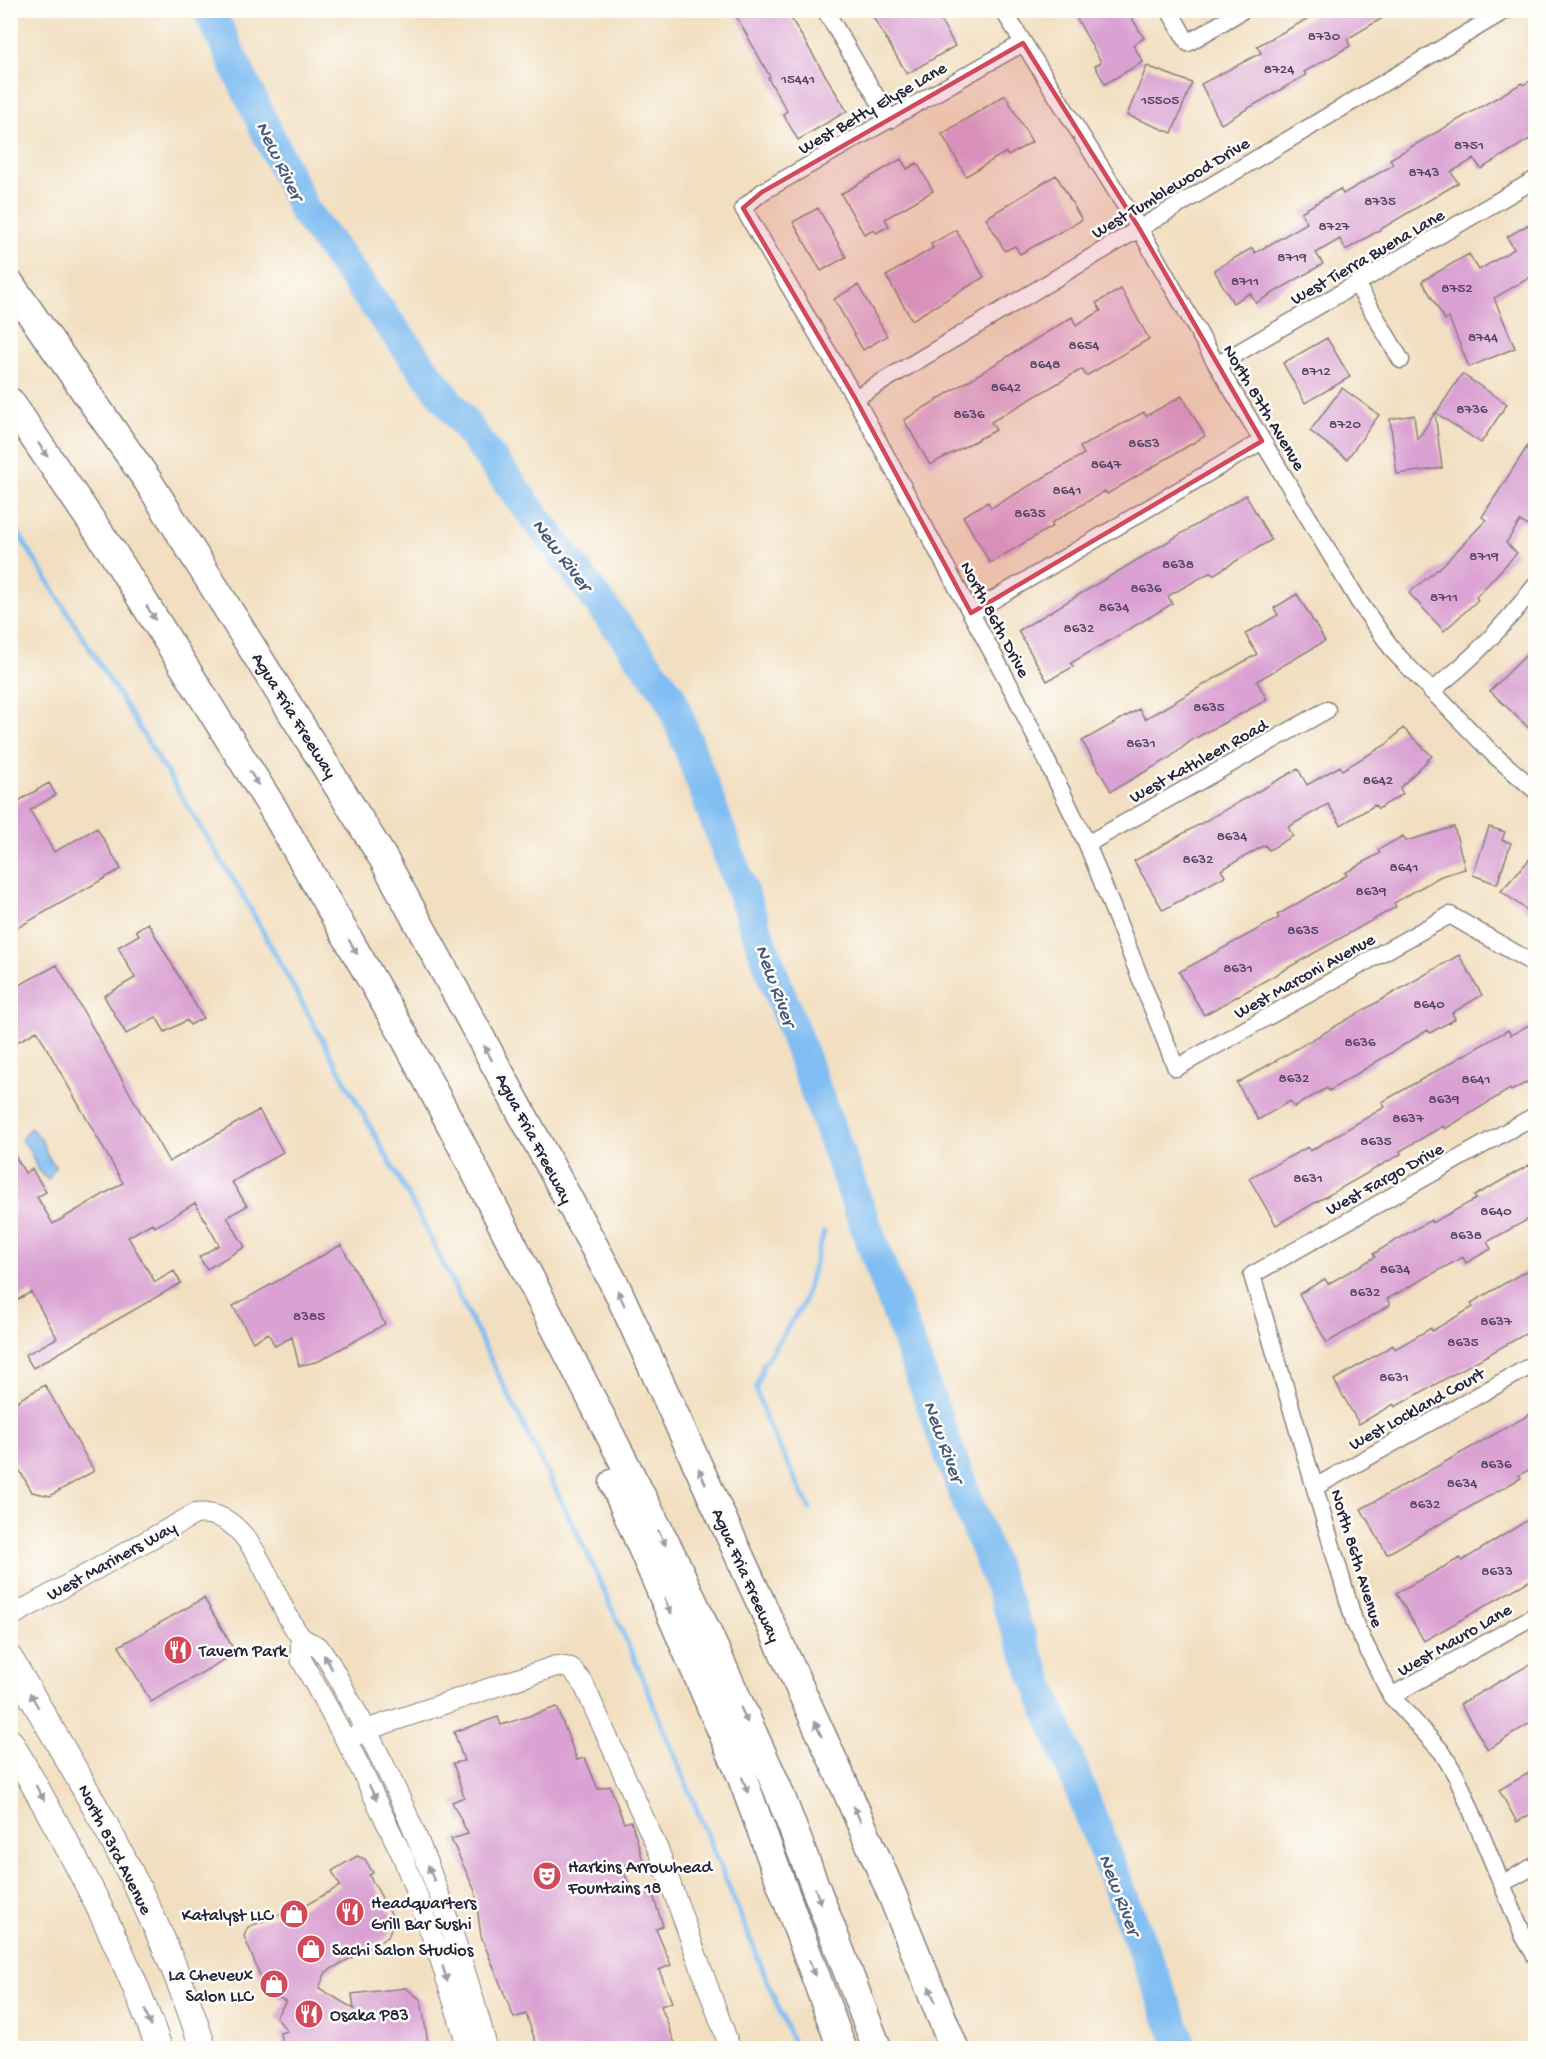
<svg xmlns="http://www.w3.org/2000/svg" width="1546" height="2059" font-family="'Gochi Hand',sans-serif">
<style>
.water{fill:#7fbdf2;stroke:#507096;stroke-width:1.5}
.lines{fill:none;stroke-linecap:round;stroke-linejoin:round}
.stream{stroke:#7fbdf2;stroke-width:5}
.river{stroke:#7fbdf2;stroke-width:32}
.building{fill:#daa1d3}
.minor-casing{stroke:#8a807e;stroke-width:19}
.tertiary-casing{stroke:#8a807e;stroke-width:22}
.primary-casing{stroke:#8a807e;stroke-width:28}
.motorway-casing{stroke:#8a807e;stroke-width:31}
.minor{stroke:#fff;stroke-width:16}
.tertiary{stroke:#fff;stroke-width:20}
.primary{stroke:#fff;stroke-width:26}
.motorway{stroke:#fff;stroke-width:28}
.oneway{fill:#9c9ca7}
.marked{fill:#d1495b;fill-opacity:0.2;stroke:#d1495b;stroke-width:4.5;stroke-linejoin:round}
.labels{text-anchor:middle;stroke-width:5;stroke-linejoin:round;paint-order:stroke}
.number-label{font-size:15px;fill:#504261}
.street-label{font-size:18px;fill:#22223b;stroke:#fdfcf7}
.poi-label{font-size:18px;fill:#22223b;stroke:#fdfcf7;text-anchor:start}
.water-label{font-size:20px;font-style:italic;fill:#43587b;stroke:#fdfcf7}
</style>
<rect width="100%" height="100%" fill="#fdfcf7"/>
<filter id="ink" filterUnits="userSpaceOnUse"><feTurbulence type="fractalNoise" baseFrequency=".0167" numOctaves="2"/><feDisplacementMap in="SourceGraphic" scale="12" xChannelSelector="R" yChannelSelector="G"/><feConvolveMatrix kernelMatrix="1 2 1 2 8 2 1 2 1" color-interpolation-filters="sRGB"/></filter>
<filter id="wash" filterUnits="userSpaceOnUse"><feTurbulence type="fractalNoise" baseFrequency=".008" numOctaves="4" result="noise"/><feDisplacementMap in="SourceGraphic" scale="24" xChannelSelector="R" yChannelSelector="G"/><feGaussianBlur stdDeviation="1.35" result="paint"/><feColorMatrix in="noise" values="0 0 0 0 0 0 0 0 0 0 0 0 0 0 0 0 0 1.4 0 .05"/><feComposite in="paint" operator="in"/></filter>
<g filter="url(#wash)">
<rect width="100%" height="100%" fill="#f2dfc1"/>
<path class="water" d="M30,1128C48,1140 42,1156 56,1166L48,1180C31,1168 35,1150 21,1140Z"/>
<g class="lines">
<path class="stream" d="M10,520L241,892L420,1217L588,1555L639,1669L795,2048
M810,1509L767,1422L756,1390L763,1365L803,1304L824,1232"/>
<path class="river" d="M209,10L305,212L670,696L972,1514L1182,2048"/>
</g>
<g id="blocks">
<path class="building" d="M733,10H786L847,111L798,140L783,114L787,111L768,78L770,77Z
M869,10H935L955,46L907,74Z
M1072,10H1127L1144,38L1133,45L1143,62L1105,84L1095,66L1101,62Z
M1324,10H1396L1347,39L1350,46L1304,72L1306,75L1221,124L1201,84L1261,53L1257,46Z
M1147,66L1192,83L1172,133L1127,115Z
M1536,78V135L1481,169L1474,159L1451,172L1458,183L1346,250L1340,239L1316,253L1323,264L1256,303L1250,293L1233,303L1214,270L1252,248L1255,253L1307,223L1301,212L1340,189L1343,194L1393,165L1390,159L1522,83L1523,85Z
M1005,95L1032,142L1008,156L1006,152L966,176L942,134Z
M901,159L907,169L917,163L933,191L885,219L889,226L876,233L874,229L864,234L841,194Z
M1056,175L1082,220L1020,254L1015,246L1005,251L986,218Z
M818,208L846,257L821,271L793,222Z
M1529,224L1536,235V274L1494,298L1515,348L1469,367L1449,318L1445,320L1422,281L1469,254L1479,270L1514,249L1507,237Z
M956,230L984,277L912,320L886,276L933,248L931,244Z
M858,285L887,336L863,350L834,299Z
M1121,289L1149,339L1086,376L1082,369L991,422L996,430L930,465L904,420L1072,317L1076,325L1101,311L1096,303Z
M1327,338L1350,377L1305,403L1283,363Z
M1462,374L1507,404L1481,443L1436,413Z
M1342,388L1379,415L1347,459L1310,431Z
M1182,396L1205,436L1107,494L1105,491L1051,523L1053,526L990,563L963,516L988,502L991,508L1084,454L1080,447L1144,412L1146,416Z
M1435,413L1442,468L1397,474L1390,419L1414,415L1417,440Z
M1536,433V531L1520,521L1506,543L1517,553L1476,597L1478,600L1444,631L1409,593L1445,563L1486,520L1482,517Z
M1246,495L1271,540L1213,575L1211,572L1168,596L1172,604L1071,663L1073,667L1047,681L1018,631Z
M1297,594L1325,641L1257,681L1267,700L1192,740L1168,759L1111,791L1082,741L1139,709L1145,719L1257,654L1245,634L1278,615L1274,608Z
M1536,645V735L1490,691Z
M1403,728L1432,756L1400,788L1403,794L1378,809L1375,805L1341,825L1328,804L1288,827L1293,836L1269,850L1265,845L1221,870L1225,876L1163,910L1134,861L1298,769L1307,785L1340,766L1342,770L1387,744Z
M49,783L56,795L30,810L54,852L97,828L121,869L10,932V806Z
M1454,827L1465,869L1441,876L1394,903L1396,907L1204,1015L1179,972L1279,918L1277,915L1347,875L1345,873L1380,853L1378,850L1403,836L1406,841Z
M1489,827L1505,832L1502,840L1511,843L1497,884L1473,875Z
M1536,852V917L1501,891Z
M148,923L203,1018L190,1025L187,1020L165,1032L156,1017L126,1034L104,996L135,978L118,947L139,935L136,930Z
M1459,955L1482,995L1452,1013L1455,1019L1430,1033L1428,1030L1329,1091L1327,1088L1294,1107L1290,1101L1258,1120L1237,1083Z
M57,965L169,1162L259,1110L283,1152L232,1182L247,1206L227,1217L245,1247L207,1269L199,1257L219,1245L195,1203L155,1227L152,1223L128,1237L155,1282L174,1271L181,1283L33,1368L25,1355L57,1338L31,1292L10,1304V1148L25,1173L32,1169L46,1192L37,1197L53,1224L123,1183L37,1031L10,1046V990Z
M1536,1021V1077L1511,1091L1510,1089L1445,1129L1443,1126L1400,1151L1401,1154L1276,1225L1249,1178L1308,1147L1310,1151L1385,1107L1382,1102L1508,1030L1511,1035Z
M1529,1165L1536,1176V1215L1487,1242L1491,1249L1466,1263L1463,1257L1387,1299L1390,1305L1327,1343L1299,1294L1325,1279L1328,1284L1375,1257L1373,1254L1408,1233L1431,1220L1432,1223L1476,1199L1474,1196Z
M341,1245L385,1324L319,1361L299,1366L292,1337L275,1346L268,1333L253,1342L233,1306Z
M1529,1269L1536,1280V1328L1395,1407L1394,1404L1359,1424L1334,1380L1393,1345L1395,1349L1431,1328L1432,1331L1473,1307L1471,1303Z
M45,1385L94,1471L50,1496L32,1492L10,1454V1405Z
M1536,1411V1466L1519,1475L1521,1478L1387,1554L1361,1509Z
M1531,1518L1536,1526V1577L1424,1641L1396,1593L1460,1558L1462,1561Z
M204,1598L236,1653L151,1702L119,1646Z
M1536,1661V1719L1488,1750L1460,1704Z
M557,1707L577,1760L585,1758L598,1789L610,1786L624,1823L631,1821L643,1860L622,1866L632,1893L650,1886L663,1926L656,1929L671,1965L659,1970L672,2002L661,2006L677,2049H538L526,2014L514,2018L481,1936L475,1891L451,1839L468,1834L452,1802L464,1797L453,1763L464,1761L454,1732L498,1717L501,1725Z
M1536,1769V1811L1517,1822L1499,1790Z
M357,1856L365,1859L373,1873L369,1875L394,1919L388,1937L326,1972L319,1988L354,2009L352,1994L406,1988L421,2000L429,2049H287V2045L283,2046L280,2033L287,2031L276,2017L286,2001L267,1993L244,1936L248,1927L296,1908L297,1910L340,1886L332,1871Z"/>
</g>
</g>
<g filter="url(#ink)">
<use href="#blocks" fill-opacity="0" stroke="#8a807e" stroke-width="1.5"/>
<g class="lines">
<g class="minor-casing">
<path id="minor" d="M825,10L890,120
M1003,10L1139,228L1217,365L1359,602L1395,653L1493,754L1536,791
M1169,10L1188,43L1243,10
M1023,43L762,192L743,208L855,398L1014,693L1087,844L1176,1068L1450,915L1536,965
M1357,285L1401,360
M1217,365L1536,179
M855,398L1506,10
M971,613L1262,441
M1431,691C1472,661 1504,625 1536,585
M1087,844L1327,710
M1536,1115L1252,1275L1355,1624L1391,1696L1442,1752L1458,1779L1524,1937L1536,1957
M1315,1487L1536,1363
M1391,1696L1536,1615
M1503,1883L1536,1865"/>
</g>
<g class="tertiary-casing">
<path id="tertiary" d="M10,1617L195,1514C254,1506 271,1600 300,1636C305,1642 314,1643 319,1648C330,1659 341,1685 349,1699C411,1806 453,1922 485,2040V2048
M301,1637V1659L356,1759L403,1857L439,1955L468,2048
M346,1741L366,1730L556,1666L571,1668L583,1683L659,1852L730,2048"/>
</g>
<g class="primary-casing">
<path id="primary" d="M10,1659C83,1784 160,1910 203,2048
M10,1742C67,1842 121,1940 159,2048"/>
</g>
<g class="motorway-casing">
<path id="motorway" d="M10,284L148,481L383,858L616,1287L843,1782L893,1897L954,2048
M10,402L113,553L272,807L403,1034L455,1132L675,1562L777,1787L877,2048
M614,1483L741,1775L842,2048"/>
</g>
<use href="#minor" class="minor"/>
<use href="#tertiary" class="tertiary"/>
<use href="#primary" class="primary"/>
<use href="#motorway" class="motorway"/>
</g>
<defs><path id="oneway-solid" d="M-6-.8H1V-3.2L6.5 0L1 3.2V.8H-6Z" transform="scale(1.5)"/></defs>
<g class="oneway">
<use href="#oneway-solid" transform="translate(43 450) rotate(56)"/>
<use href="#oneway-solid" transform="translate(151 613) rotate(58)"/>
<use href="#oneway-solid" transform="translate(254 778) rotate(58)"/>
<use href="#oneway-solid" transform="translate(353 947) rotate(60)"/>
<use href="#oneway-solid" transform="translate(488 1053) rotate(-118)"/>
<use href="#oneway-solid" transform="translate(621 1298) rotate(-114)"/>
<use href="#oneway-solid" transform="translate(702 1476) rotate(-114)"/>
<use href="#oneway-solid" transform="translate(662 1538) rotate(63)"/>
<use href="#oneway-solid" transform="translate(668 1606) rotate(66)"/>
<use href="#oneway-solid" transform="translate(328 1662) rotate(-120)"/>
<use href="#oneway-solid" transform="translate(34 1700) rotate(-120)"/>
<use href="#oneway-solid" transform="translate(744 1715) rotate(66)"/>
<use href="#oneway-solid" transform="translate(818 1729) rotate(-115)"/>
<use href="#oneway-solid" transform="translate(745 1785) rotate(70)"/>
<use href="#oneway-solid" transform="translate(40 1793) rotate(60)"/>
<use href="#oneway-solid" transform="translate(373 1793) rotate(64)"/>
<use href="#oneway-solid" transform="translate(857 1814) rotate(-114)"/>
<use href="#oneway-solid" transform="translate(431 1873) rotate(-112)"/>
<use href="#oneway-solid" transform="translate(818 1896) rotate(69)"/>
<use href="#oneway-solid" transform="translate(812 1968) rotate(70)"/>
<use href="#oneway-solid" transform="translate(445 1974) rotate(73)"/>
<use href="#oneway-solid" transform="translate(932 1994) rotate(-112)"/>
<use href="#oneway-solid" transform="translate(148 2018) rotate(70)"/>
</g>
</g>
<path class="marked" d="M1023,43L1139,228L1262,441L971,613L855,398L743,208L762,192Z"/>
<defs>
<g id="restaurant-disc" transform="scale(1.5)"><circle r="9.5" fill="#d1495b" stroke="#fdfcf7"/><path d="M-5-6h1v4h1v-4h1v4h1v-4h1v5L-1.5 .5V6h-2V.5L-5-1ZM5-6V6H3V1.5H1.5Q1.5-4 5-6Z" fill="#fff"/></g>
<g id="theatre-disc" transform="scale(1.5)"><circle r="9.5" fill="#d1495b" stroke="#fdfcf7"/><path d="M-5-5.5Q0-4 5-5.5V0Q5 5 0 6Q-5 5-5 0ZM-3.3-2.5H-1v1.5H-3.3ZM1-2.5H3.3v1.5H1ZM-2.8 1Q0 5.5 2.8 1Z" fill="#fff"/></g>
<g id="shop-disc" transform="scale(1.5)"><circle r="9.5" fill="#d1495b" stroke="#fdfcf7"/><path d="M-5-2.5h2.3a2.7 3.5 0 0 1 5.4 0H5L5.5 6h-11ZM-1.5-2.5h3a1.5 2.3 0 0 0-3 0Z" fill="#fff"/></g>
</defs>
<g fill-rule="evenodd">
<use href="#restaurant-disc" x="178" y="1650"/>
<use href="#theatre-disc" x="547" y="1876"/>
<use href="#restaurant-disc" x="350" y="1912"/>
<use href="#shop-disc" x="294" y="1914"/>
<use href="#shop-disc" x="311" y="1949"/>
<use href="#shop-disc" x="274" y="1984"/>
<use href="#restaurant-disc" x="309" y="2014"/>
</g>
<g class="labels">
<g class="number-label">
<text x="1324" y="40">8730</text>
<text x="1279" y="73">8724</text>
<text x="798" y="83">15441</text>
<text x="1160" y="104">15505</text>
<text x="1469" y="149">8751</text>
<text x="1424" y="176">8743</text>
<text x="1380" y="205">8735</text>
<text x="1334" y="230">8727</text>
<text x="1292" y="261">8719</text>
<text x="1245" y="285">8711</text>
<text x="1457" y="292">8752</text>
<text x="1483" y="341">8744</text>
<text x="1084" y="349">8654</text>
<text x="1045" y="368">8648</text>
<text x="1316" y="375">8712</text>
<text x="1006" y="391">8642</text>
<text x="1472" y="413">8736</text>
<text x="969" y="418">8636</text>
<text x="1345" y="428">8720</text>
<text x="1144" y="447">8653</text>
<text x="1106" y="468">8647</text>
<text x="1067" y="494">8641</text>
<text x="1030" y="517">8635</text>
<text x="1484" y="560">8719</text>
<text x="1178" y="568">8638</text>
<text x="1146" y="592">8636</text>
<text x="1444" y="601">8711</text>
<text x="1114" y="611">8634</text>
<text x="1079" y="632">8632</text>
<text x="1209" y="711">8635</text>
<text x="1141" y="747">8631</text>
<text x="1378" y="784">8642</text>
<text x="1232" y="840">8634</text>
<text x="1198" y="863">8632</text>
<text x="1404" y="871">8641</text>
<text x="1371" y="895">8639</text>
<text x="1303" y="934">8635</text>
<text x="1238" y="972">8631</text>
<text x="1429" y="1008">8640</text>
<text x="1360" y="1046">8636</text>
<text x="1294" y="1082">8632</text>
<text x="1476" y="1083">8641</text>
<text x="1444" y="1103">8639</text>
<text x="1408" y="1122">8637</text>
<text x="1376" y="1145">8635</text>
<text x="1308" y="1182">8631</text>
<text x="1496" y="1215">8640</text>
<text x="1466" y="1239">8638</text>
<text x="1395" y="1273">8634</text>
<text x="1365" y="1296">8632</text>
<text x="309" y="1320">8385</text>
<text x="1496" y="1325">8637</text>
<text x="1463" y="1346">8635</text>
<text x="1394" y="1381">8631</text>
<text x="1496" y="1468">8636</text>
<text x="1462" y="1487">8634</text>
<text x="1425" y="1508">8632</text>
<text x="1497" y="1575">8633</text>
</g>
<g class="street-label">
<text transform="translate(872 107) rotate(-30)" y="6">West Betty Elyse Lane</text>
<text transform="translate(1170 187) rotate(-31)" y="6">West Tumblewood Drive</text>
<text transform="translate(1367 256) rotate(-30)" y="6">West Tierra Buena Lane</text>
<text transform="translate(1265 407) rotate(59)" y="6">North 87th Avenue</text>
<text transform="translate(996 619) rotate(62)" y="6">North 86th Drive</text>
<text transform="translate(295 715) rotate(58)" y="6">Agua Fria Freeway</text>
<text transform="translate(1198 760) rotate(-29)" y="6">West Kathleen Road</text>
<text transform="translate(1304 975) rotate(-29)" y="6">West Marconi Avenue</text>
<text transform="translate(535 1138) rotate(62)" y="6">Agua Fria Freeway</text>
<text transform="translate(1384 1178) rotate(-29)" y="6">West Fargo Drive</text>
<text transform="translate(1416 1408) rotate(-29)" y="6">West Lockland Court</text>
<text transform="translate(1358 1558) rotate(73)" y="6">North 86th Avenue</text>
<text transform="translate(111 1560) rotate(-29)" y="6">West Mariners Way</text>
<text transform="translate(747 1575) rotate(66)" y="6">Agua Fria Freeway</text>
<text transform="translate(1454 1639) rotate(-30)" y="6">West Mauro Lane</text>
<text transform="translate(116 1849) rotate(63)" y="6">North 83rd Avenue</text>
</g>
<g class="poi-label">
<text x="199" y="1656">Tavern Park</text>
<text x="568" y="1872">Harkins Arrowhead<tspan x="568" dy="21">Fountains 18</tspan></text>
<text x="371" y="1908">Headquarters<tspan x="371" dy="21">Grill Bar Sushi</tspan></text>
<text x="273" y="1920" text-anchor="end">Katalyst LLC</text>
<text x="332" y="1955">Sachi Salon Studios</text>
<text x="253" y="1980" text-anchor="end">La Cheveux<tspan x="253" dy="21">Salon LLC</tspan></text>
<text x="330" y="2020">Osaka P83</text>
</g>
<g class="water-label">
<text transform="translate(281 160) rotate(64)" y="7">New River</text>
<text transform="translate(563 554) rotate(53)" y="7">New River</text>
<text transform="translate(777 985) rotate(70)" y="7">New River</text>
<text transform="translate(945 1441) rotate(70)" y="7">New River</text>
<text transform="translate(1121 1894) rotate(69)" y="7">New River</text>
</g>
</g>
<rect width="1546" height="2059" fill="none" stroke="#fdfcf7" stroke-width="36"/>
</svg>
